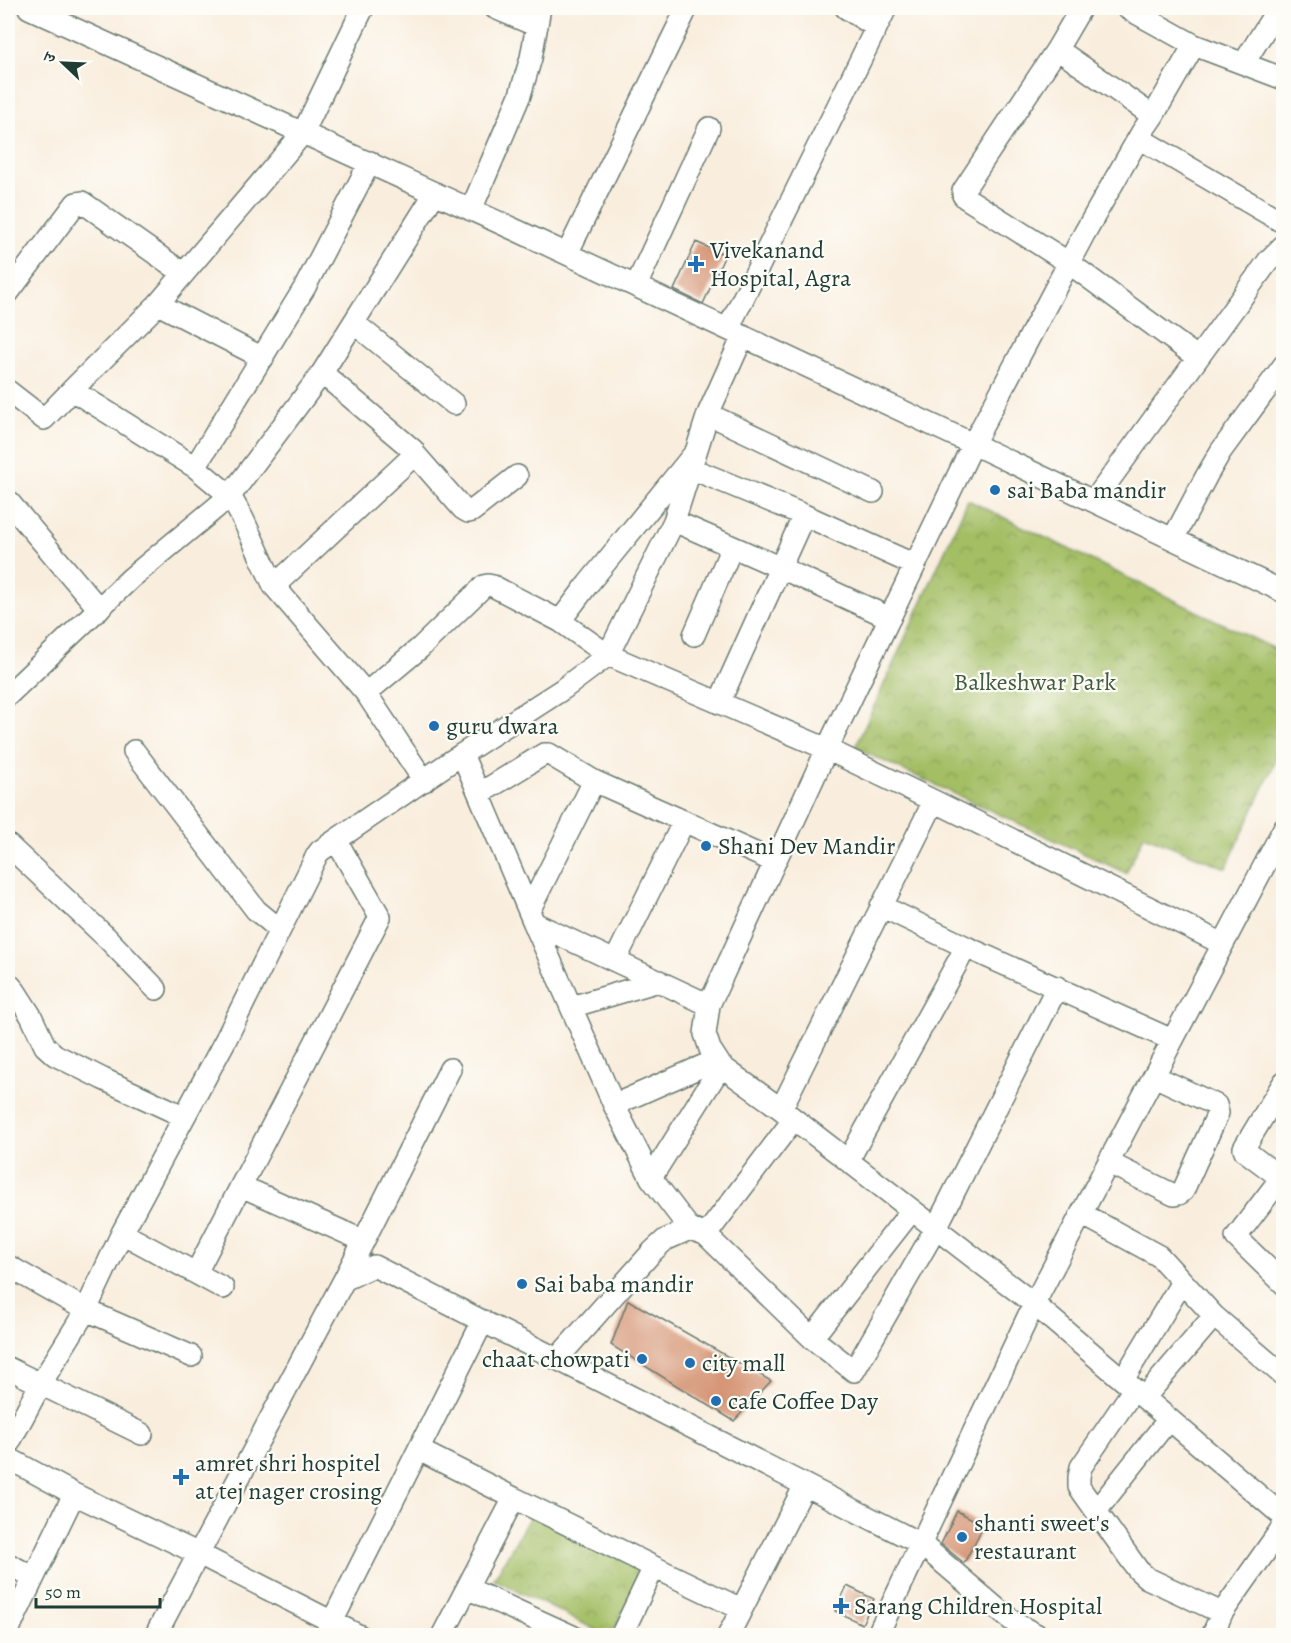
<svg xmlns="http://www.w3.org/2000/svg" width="1291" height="1643" font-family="Alegreya,'Noto Serif Devanagari',serif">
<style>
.park{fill:url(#park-crowns);stroke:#617e4c;stroke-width:1.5}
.building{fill:#d69576}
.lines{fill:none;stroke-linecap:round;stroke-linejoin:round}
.minor-casing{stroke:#6b7b70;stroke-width:24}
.minor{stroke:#fff;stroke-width:21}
.poi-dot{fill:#1f6fb2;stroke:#fdfcf7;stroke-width:2}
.labels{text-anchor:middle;stroke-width:4.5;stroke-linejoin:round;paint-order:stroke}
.poi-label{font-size:24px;fill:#1f3d34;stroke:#fdfcf7;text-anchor:start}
.park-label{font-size:24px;fill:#405d40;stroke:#fdfcf7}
</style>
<defs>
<pattern id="park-crowns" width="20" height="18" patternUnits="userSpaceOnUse" patternTransform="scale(1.5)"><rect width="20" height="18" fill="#a3be64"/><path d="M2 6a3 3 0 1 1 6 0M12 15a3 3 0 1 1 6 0" fill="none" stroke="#849c53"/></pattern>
</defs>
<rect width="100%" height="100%" fill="#fdfcf7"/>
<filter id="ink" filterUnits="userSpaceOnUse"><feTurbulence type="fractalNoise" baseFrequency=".0167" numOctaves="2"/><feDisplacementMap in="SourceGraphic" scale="12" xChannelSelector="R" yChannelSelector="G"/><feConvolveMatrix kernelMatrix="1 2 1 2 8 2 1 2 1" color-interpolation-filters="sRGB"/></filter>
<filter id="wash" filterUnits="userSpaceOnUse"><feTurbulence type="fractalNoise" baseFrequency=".008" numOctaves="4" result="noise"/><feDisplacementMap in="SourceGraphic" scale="24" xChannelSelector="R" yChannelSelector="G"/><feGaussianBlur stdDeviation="1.35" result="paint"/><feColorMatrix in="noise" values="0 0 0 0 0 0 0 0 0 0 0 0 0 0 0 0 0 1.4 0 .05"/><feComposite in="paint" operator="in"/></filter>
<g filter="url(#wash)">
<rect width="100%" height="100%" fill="#f9eede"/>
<path class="park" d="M968,500L1283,653V746L1226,868L1144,835L1126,873L855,748Z
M532,1513L646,1570L611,1635H606L494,1579Z"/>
<g id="blocks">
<path class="building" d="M696,242L725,255L703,304L674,290Z
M628,1300L771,1381L734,1421L611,1345Z
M957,1511L984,1525L964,1563L941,1544Z
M847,1586L874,1599L862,1624L835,1611Z"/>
</g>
</g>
<g filter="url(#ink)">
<use href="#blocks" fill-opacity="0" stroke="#6b7b70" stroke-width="1.5"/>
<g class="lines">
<g class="minor-casing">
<path id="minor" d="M29,8L520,232L973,444L1284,592
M495,8L537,26
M846,8L876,27
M1081,8L1057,49L963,191V195L966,198L1069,263L1198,358
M1127,8L1194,45L1284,79
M1057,49L1153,116L1142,132L1084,234L973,444L827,749L709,1005L705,1034L710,1049L721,1066L781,1109L1034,1304L1284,1517
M1244,63L1278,8
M1153,116L1194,45
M1139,138L1284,223
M471,210L520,95L531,58L540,8
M567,254L687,8
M636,286L709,128
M8,293L76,203L82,202L183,273
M158,304L263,358
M354,323L454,404
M728,329L886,8
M322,373L413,450V454L411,458L274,586L243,519L230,496L322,373L435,193
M8,391L44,419L72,390
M708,414L873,492
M413,452L463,509L468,512L472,511L517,476
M694,454L588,584L560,621L608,655L674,521L708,414L743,336
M195,467L72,390L158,304L303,133L363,8
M690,468L804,515L915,565
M8,501L99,609
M1094,501L1269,260L1284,245
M674,521L781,568L890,618
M1173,539L1207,475L1221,451L1284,365
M274,586L366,693L424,781
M694,635L732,547
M366,693L420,648L484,586L488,585L493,586L560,621
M8,695L131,578L230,496L195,467L305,287L370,162
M719,703L804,515
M134,751L256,910L279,929
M462,754L534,923L709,1005
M594,781L775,862
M479,794L544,754H549L594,781L529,911
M934,801L1223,944
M8,845L107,938L156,989
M534,923L571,1007L659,981
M966,947L1172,1040
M615,961L684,821
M8,983L15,991L31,1016L45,1046L55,1055L103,1079L183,1116
M571,1007L614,1105L716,1060
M614,1105L651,1178L721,1066
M794,1119L706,1235L812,1338
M848,1161L966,947L881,906
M1109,1163L1174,1195L1179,1194L1183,1191L1218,1113L1216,1105L1154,1076
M1284,1174L1236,1237L1284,1284
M651,1178L690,1229L702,1233
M1281,1178L1245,1151L1244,1148L1284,1082
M241,1186L364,1241
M912,1210L812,1338L854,1371L936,1228L1057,987
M1082,1214L1159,1256L1214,1316L1284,1376
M122,1233L223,1288
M8,1266L86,1310L191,1356
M196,1273L380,917L336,840
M344,1280L450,1069
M557,1359L653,1251L665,1240L690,1229
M8,1368L142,1434
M1123,1380L1182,1282
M1134,1389L1081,1467L1079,1477V1487L1138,1570L1147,1578L1222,1613
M1144,1398L1214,1316
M8,1445L40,1385L86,1310L122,1233L226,1039L317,855L320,851L456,758L563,689L608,655L827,749L934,801L781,1109
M419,1450L514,1498L442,1636
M8,1458L74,1494L199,1554L360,1636
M514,1498L654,1567L621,1636
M1096,1511L1169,1419
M8,1564L33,1577
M654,1567L741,1609
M467,1588L572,1636
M8,1631L74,1494
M155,1636L344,1280L374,1266L921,1544L996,1608L1018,1625L1039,1636
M325,1636L483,1321
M728,1636L805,1485
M877,1636L1034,1304L1284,828
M1212,1636L1222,1613L1284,1525"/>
</g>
<use href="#minor" class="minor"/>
</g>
</g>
<g class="poi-dot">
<path d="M693 255h6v6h6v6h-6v6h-6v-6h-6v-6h6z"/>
<circle cx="995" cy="490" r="6"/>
<circle cx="434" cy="726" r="6"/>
<circle cx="706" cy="846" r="6"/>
<circle cx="522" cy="1284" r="6"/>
<circle cx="642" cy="1359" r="6"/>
<circle cx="690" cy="1363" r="6"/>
<circle cx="716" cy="1401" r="6"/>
<path d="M178 1468h6v6h6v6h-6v6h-6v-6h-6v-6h6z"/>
<circle cx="962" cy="1537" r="6"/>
<path d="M838 1597h6v6h6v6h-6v6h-6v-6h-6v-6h6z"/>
</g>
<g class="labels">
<g class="poi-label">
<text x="710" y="258">Vivekanand<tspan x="710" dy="28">Hospital, Agra</tspan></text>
<text x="1007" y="498">sai Baba mandir</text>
<text x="446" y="734">guru dwara</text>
<text x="718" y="854">Shani Dev Mandir</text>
<text x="534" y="1292">Sai baba mandir</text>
<text x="630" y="1367" text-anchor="end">chaat chowpati</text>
<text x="702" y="1371">city mall</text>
<text x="728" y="1409">cafe Coffee Day</text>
<text x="195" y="1471">amret shri hospitel<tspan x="195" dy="28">at tej nager crosing</tspan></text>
<text x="974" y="1531">shanti sweet's<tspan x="974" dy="28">restaurant</tspan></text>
<text x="854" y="1614">Sarang Children Hospital</text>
</g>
<g class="park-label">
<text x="1035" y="690">Balkeshwar Park</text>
</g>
</g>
<rect width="1291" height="1643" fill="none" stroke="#fdfcf7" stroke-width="30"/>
<g transform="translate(63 63) rotate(293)" stroke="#fdfcf7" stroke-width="4.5" paint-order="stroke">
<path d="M0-4.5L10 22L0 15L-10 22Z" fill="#1f3d34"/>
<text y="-9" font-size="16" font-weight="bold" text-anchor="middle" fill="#1f3d34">उ</text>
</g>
<path d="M36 1598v9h124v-9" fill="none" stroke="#1f3d34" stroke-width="3"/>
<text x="45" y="1598" font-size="18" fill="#1f3d34" stroke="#fdfcf7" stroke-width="4.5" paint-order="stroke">50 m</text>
</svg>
